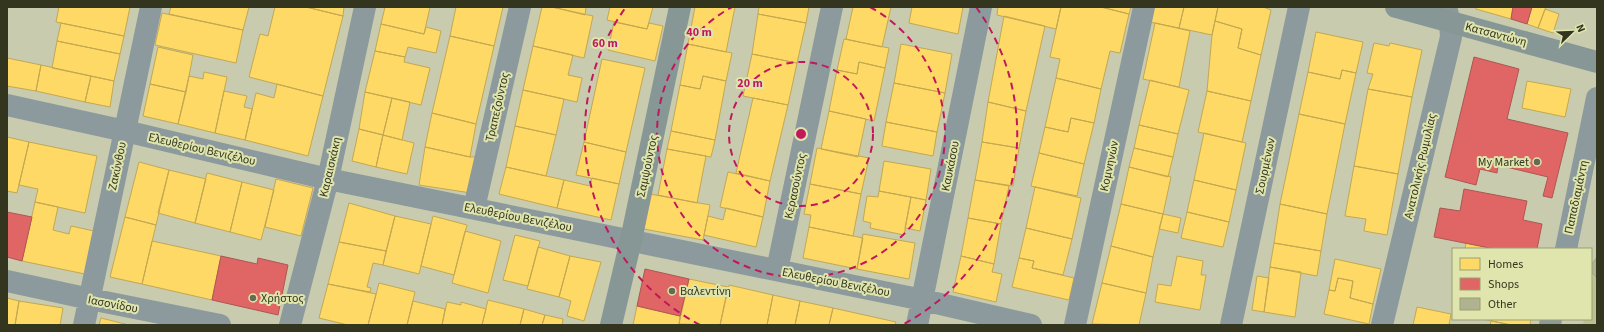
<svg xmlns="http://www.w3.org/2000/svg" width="1604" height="332" font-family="'Source Sans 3',sans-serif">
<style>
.green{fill:#bcc190}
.homes{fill:#ffd966;stroke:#c2a851}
.shops{fill:#e06666;stroke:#ac5751}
.building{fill:#b0b38f;stroke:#a2a48c}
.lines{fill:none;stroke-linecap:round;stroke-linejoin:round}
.street{stroke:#8c9a9d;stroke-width:22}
.secondary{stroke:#879796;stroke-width:22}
.ring{fill:none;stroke:#c2185b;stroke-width:2;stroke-dasharray:7 5}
.poi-dot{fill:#676a51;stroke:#dfe5ad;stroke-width:1.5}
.labels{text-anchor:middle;stroke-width:4;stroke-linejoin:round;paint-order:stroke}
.street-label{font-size:12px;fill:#33351f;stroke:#dfe5ad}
.poi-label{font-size:12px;fill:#33351f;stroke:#dfe5ad;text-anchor:start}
.centre{fill:#c2185b;stroke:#dfe5ad;stroke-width:2}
.ring-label{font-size:12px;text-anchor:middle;font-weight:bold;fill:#c2185b;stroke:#dfe5ad;stroke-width:4;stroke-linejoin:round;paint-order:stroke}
</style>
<rect width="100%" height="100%" fill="#c8cbad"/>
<path class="green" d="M1597,259V325H1583L1584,319H1591V287Z"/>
<path class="homes" d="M59,7H130L124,36L56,22Z
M171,7H249L243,30L169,14Z
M275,7H306L343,16L323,96L249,77L260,34L268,36Z
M306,7H344L343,16Z
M385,7H430L424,34L381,24Z
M456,7H503L494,46L450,36Z
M542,7H552L593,16L584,58L533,46Z
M552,7H586L585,15Z
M610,7H653L647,29L607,20Z
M695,7H735L726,52L688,44Z
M759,7H809L806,23L758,14Z
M853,7H891L882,47L846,39Z
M912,7H963L958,34L909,23Z
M998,7H1061L1056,29L997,15Z
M1061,7H1101L1129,14L1120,53L1110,51L1101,89L1056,78L1060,59L1050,57Z
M1101,7H1131L1129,14Z
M1148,7H1184L1179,28L1145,21Z
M1184,7H1218L1212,35L1179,28Z
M1218,7H1263L1271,10L1261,55L1238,48L1242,29L1215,21Z
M1475,7H1513L1511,19L1476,9Z
M1532,7H1546L1538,28L1527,24Z
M1545,9L1559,14L1553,33L1538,28Z
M162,13L243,30L236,63L155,45Z
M758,14L806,23L797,63L752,54Z
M1004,16L1045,26L1026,111L988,102Z
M1215,21L1242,29L1238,48L1261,55L1251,101L1207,91L1212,35Z
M614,22L647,29L649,23L663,26L655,61L608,50Z
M61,23L124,36L120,54L57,41Z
M1155,23L1190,31L1179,87L1143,79Z
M381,24L424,34L426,27L441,31L436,53L408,47L405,57L375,51Z
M1316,32L1363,42L1356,73L1342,70L1340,79L1308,72Z
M450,36L494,46L476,124L432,113Z
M844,39L889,48L885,68L859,62L857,74L837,70Z
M57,41L120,54L114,81L52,68Z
M1374,43L1389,46L1390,43L1422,50L1412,97L1368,89L1373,74L1367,73Z
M688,44L732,53L726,81L703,76L700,89L680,85Z
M901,44L952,54L945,93L894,83Z
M533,46L573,55L568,75L582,78L577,102L523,90Z
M158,47L193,55L186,92L150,84Z
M375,51L405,57L404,62L430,68L421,105L365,92Z
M752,54L797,63L788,105L743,96Z
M7,58L41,65L36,91L7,86Z
M602,59L645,68L626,152L584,142Z
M859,62L885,68L874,121L829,111L837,70L857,74Z
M41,65L91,76L85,102L36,91Z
M1342,70L1356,73L1345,124L1299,114L1308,72L1340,79Z
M204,72L227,77L215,133L178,124L189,76L203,79Z
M91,76L114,81L110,107L85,102Z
M703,76L726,81L715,140L671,131L680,85L700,89Z
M1056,78L1101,89L1094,123L1071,118L1068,132L1045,127Z
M1150,80L1189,90L1178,134L1139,125Z
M1527,81L1571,89L1565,117L1522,108Z
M894,83L945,93L937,132L886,122Z
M150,84L186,92L178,124L143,116Z
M277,84L323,96L308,156L245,140L256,93L274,98Z
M1368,89L1412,97L1398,174L1354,166Z
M523,90L564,99L556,135L515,126Z
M224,91L247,96L244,107L252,109L245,140L215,133Z
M1207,91L1251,101L1242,142L1198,132Z
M365,92L392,98L383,135L359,129Z
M392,98L410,102L402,140L383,135Z
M753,98L788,105L770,181L736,173Z
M988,102L1026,111L1019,148L982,142Z
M829,111L866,119L858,157L821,149Z
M432,113L476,124L470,157L425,147Z
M1299,114L1345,124L1327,214L1280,204Z
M1071,118L1094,123L1084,164L1039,153L1045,127L1068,132Z
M886,122L937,132L933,156L882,146Z
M1139,125L1178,134L1173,157L1134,148Z
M515,126L556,135L546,176L506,167Z
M359,129L383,135L376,167L352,161Z
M671,131L715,140L711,157L667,149Z
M1204,133L1246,143L1236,190L1194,180Z
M383,135L414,143L407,174L376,167Z
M7,137L29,142L17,193L7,191Z
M29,142L97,156L85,213L35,202L38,189L19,185Z
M584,142L626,152L619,184L576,175Z
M982,142L1019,148L1013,186L975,180Z
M425,147L470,157H477L471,193L419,185Z
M817,148L869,158L861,194L810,184Z
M1134,148L1173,157L1168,177L1129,167Z
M667,149L706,156L697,203L658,195Z
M1039,153L1084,164L1077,196L1031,186Z
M884,161L931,169L926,200L879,191Z
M139,162L169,170L156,225L125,217Z
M1354,166L1398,174L1387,235L1364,231L1366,219L1345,216Z
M506,167L564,180L557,208L499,194Z
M1129,167L1171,177L1163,214L1121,204Z
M169,170L206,179L195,223L158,213Z
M728,172L770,181L763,217L720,207Z
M207,173L242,182L230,232L195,223Z
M592,178L619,184L611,220L557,208L564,180L590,186Z
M276,179L313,188L301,236L265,227Z
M975,180L1009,186L1001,224L968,218Z
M1194,180L1236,190L1229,222L1187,212Z
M242,182L274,190L261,240L230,232Z
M810,184L861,194L853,236L809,227L811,215L804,214Z
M1035,187L1081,198L1072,239L1026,228Z
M879,191L911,197L904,235L870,228L871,223L863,221L867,196L878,197Z
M650,194L710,205L703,240L644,229Z
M911,197L926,200L920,231L905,228Z
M35,202L58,207L53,230L69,234L71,226L94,231L85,274L22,261Z
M349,203L395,216L386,251L339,242Z
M1121,204L1163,214L1153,257L1111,246Z
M1280,204L1327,214L1321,251L1274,243Z
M726,208L763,217L756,247L704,235L708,216L723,220Z
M1187,212L1229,222L1223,247L1181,238Z
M1163,214L1181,218L1178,233L1159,229Z
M395,216L431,224L419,274L383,265Z
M433,216L467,225L454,275L421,266Z
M125,217L156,225L142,284L110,277Z
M968,218L1001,224L994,264L961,256Z
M809,227L863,238L857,269L803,258Z
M1026,228L1072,239L1063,275L1032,268L1034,261L1019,258Z
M465,231L501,241L488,293L452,283Z
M863,234L915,243L909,279L857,269Z
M515,235L540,241L528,286L503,280Z
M152,241L221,256L212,300L142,284Z
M339,242L386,251L383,265L373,263L367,287L371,288L370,292L328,284Z
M1274,243L1321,251L1317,276L1270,267Z
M1466,243L1495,249H1465Z
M1111,246L1153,257L1146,293L1102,283Z
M538,247L570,256L559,297L527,289Z
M570,256L601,262L584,321L567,316L571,301L559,297Z
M961,256L994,264L992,272L1002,274L996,302L953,292Z
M1177,256L1203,261L1201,275H1206L1200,310L1155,302L1158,284L1171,286Z
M1019,258L1034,261L1032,268L1074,278L1069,300L1012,287Z
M1335,259L1381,269L1373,304L1350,298L1353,281L1338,278L1335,291L1329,290Z
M1270,267L1301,272L1295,317L1264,312Z
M1257,276L1269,278L1264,312L1252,310Z
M1338,278L1353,281L1350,298L1373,304L1369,324L1324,314L1329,290L1335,291Z
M689,279L728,287L720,325L679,324Z
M379,283L415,292L407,325H368Z
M1102,283L1146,293L1139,325L1092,324Z
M328,284L376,294L368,325H348L319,318Z
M729,285L773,295L767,325H720Z
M773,295L800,301L795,325H767Z
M7,298L19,301L15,325H7Z
M488,300L524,309L520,325H482Z
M19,301L63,308L60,325H15Z
M413,301L445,309L442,325H407Z
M800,301L833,308L829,325H795Z
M447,302L461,305V302L486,309L482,325H442Z
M637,306L680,316L679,325H633Z
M1417,307L1451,314L1449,325H1413Z
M833,308L896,322L895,325H829Z
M524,309L545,315L542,325H520Z
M545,315L563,319L562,325H542Z
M101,318L129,325H99Z
M1483,319H1531L1530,325H1511Z
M1491,321L1511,325H1490Z"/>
<path class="shops" d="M1513,7H1532L1527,24L1511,19Z
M1474,57L1519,69L1507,119L1568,133L1552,198L1543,196L1548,177L1498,165L1497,173L1480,169L1476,185L1445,177Z
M1464,189L1527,201L1523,220L1542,224L1537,249H1495L1434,237L1440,208L1460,211Z
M7,212L32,217L22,261L7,257Z
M221,256L257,264L258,258L288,265L278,315L212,300Z
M645,269L689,279L680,316L637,306Z"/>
<path class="building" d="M1597,257V278L1591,272V265Z"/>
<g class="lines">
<path class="street" d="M7,105L125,131L328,179L923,300L1031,325
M474,208L520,7
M1566,249L1597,98
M777,270L832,7
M7,281L90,299L220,325
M84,325L151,7
M290,325L328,179L365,7
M917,325L981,7
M1075,325L1144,7
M1231,325L1299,7
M1382,325L1451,37L1450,22L1446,7
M1550,325L1551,319"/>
<path class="secondary" d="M1396,7L1597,62
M611,325L631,240L680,7"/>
</g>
<g class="ring">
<circle cx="801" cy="134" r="72"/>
<path d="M870 7A144 144 0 1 1 732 7"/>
<path d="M700 325A216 216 0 0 1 626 7M976 7A216 216 0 0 1 902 325"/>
</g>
<g class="poi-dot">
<circle cx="1537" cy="162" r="4"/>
<circle cx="672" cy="291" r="4"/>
<circle cx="253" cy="298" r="4"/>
</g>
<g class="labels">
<g class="street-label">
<text transform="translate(1496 34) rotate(15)" y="4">Κατσαντώνη</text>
<text transform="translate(497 107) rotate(-77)" y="4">Τραπεζούντος</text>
<text transform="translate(202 149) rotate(13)" y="4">Ελευθερίου Βενιζέλου</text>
<text transform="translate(117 166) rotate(-78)" y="4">Ζακύνθου</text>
<text transform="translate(647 166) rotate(-78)" y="4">Σαμψούντος</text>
<text transform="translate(950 166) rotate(-79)" y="4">Καυκάσου</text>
<text transform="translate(1109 166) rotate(-78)" y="4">Κομνηνών</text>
<text transform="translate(1265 166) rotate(-78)" y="4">Σουρμένων</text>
<text transform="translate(1420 166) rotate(-77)" y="4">Ανατολικής Ρωμυλίας</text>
<text transform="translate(330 167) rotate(-77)" y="4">Καραισκάκη</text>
<text transform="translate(795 186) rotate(-78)" y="4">Κερασούντος</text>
<text transform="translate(1576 197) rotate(-78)" y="4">Παπαδιαμάντη</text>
<text transform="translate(518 217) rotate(11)" y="4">Ελευθερίου Βενιζέλου</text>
<text transform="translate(836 282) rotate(11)" y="4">Ελευθερίου Βενιζέλου</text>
<text transform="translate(113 304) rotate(11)" y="4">Ιασoνίδου</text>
</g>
<g class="poi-label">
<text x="1529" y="166" text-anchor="end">My Market</text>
<text x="680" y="295">Βαλεντίνη</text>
<text x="261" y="302">Χρήστος</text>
</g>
</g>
<circle cx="801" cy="134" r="6" class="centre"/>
<g class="ring-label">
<text x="699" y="36">40 m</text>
<text x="605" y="47">60 m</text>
<text x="750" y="87">20 m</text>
</g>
<rect width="1604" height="332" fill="none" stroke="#33351f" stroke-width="16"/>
<rect x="1452" y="248" width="140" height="72" fill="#dfe5ad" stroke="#9a9f74"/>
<rect x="1460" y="258" width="20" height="12" fill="#ffd966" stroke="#9a9f74"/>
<text x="1488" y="268" font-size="12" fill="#33351f">Homes</text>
<rect x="1460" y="278" width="20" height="12" fill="#e06666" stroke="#9a9f74"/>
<text x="1488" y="288" font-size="12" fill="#33351f">Shops</text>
<rect x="1460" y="298" width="20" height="12" fill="#b0b38f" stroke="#9a9f74"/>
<text x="1488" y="308" font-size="12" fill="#33351f">Other</text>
<g transform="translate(1572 32) rotate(67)" stroke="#dfe5ad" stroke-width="3" paint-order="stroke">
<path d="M0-3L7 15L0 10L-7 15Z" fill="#33351f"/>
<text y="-6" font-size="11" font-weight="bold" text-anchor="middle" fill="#33351f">N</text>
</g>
</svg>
